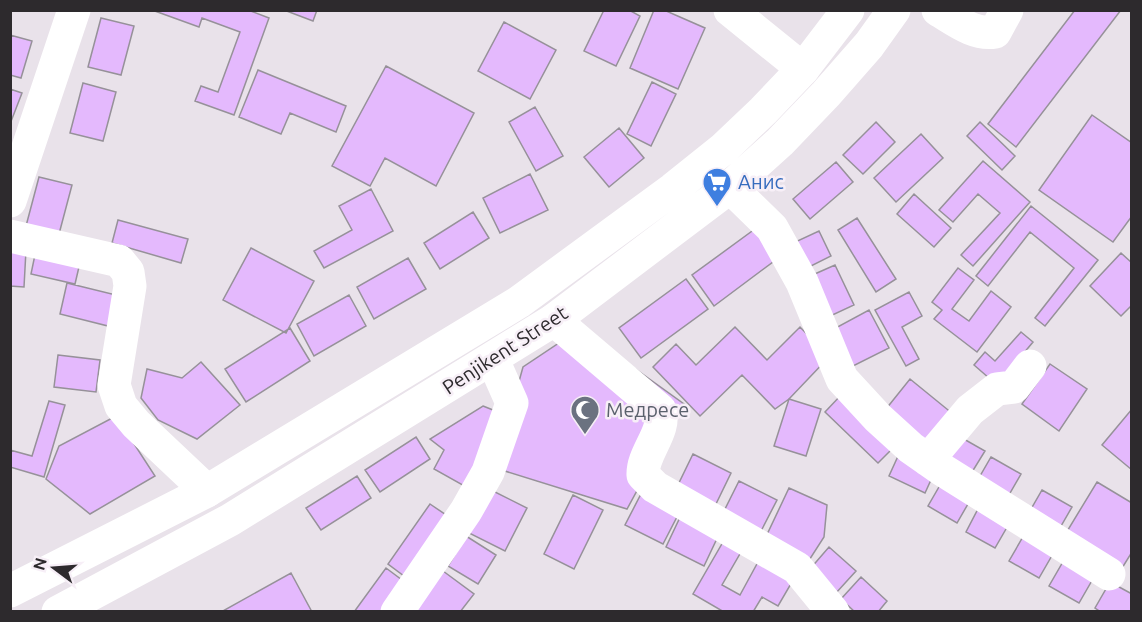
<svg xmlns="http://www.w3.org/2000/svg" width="1142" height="622" font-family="Ubuntu,sans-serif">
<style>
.building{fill:#e4b9fd;stroke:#969199;stroke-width:1.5}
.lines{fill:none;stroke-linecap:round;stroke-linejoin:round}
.minor{stroke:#fff;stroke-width:33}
.major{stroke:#fff;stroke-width:33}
.labels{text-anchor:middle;stroke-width:5;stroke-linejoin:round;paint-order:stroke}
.shop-label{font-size:20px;fill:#366cbe;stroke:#f7eff7;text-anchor:start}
.street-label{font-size:20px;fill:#2d2a2d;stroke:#f7eff7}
.worship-label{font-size:20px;fill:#5b616d;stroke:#f7eff7;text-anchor:start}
</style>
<rect width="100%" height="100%" fill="#e9e2ea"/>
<path class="building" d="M152,10H248L269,18L234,115L195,101L201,86L218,92L240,32L202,18L199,27Z
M284,10H317L313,21Z
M604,10H629L640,16L616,66L584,51Z
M654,10H664L705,28L678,89L630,68Z
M1075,10H1121L1016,147L988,124Z
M101,18L134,26L121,75L88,67Z
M504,22L556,50L530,99L478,71Z
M10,35L32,41L21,78L10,75Z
M386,66L474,113L436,186L385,158L370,186L332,166Z
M258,70L346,106L336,132L290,113L281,134L239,117Z
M652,82L676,94L651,146L627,134Z
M83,83L116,92L103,141L70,133Z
M10,89L22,93L10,124Z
M535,107L563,156L536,171L509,122Z
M1092,115L1132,143V216L1113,242L1039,190Z
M876,122L895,142L863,174L843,155Z
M980,122L1015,156L1002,170L967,136Z
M619,128L644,158L609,187L584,157Z
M921,134L943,158L896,202L874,178Z
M983,161L1030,202L973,266L961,255L1000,213L978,194L953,222L939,210Z
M836,162L853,182L810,219L793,199Z
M530,174L548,210L500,233L483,198Z
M39,177L72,185L59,234L26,226Z
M371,189L393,231L324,268L314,251L352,230L339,206Z
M914,194L951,228L934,247L897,214Z
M1031,206L1098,260L1045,326L1035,318L1074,268L1030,232L988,286L976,276Z
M473,212L489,238L440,269L424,243Z
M857,218L896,279L876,292L838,230Z
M118,220L188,239L181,263L112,243Z
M759,226L781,256L714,306L692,275Z
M819,231L831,256L805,269L793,243Z
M37,245L82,254L75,284L31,274Z
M251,248L314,281L286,333L223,300Z
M10,249L26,250L24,287L10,286Z
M1121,253L1132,263V305L1121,316L1090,286Z
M408,258L426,289L374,319L357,287Z
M835,265L854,305L826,318L808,277Z
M958,268L974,280L952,309L969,321L991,291L1011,307L977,352L934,319L942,310L932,302Z
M686,279L708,309L641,358L619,328Z
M67,283L116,295L108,326L60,314Z
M909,292L922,316L902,327L919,359L906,366L875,310Z
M349,295L366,326L314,356L297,324Z
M869,310L889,348L849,368L830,331Z
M735,327L767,360L800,327L829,357L789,399L775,409L742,375L700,416L653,367L676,344L696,365Z
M290,328L310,361L246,402L225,369Z
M580,329L684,404L627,509L495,468L523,367Z
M1021,332L1033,342L997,385L974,365L985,352L995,361Z
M58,355L100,360L96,392L54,387Z
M201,362L240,405L197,439L158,420L141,398L147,369L182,378Z
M1050,364L1087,389L1059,431L1022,404Z
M910,379L953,414L925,449L882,414Z
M842,394L895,446L878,463L825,412Z
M789,399L821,409L806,456L774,446Z
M49,401L65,405L44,477L10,467V450L32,456Z
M483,406L503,414L475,492L434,469L444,450L430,439Z
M1132,409V470L1102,445Z
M116,416L155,476L90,514L46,479L59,446Z
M955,434L985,451L969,477L940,460Z
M416,437L430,459L380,492L365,470Z
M693,454L731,473L714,508L676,489Z
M899,454L935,471L925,493L889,476Z
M991,457L1021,474L1006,500L976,483Z
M357,476L371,498L321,530L306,508Z
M943,480L972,497L957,523L928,506Z
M739,481L777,500L759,535L721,517Z
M1097,482L1132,503V552L1119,573L1063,538Z
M789,488L827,505L824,537L806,565L763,543Z
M491,490L527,508L505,551L469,533Z
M643,490L681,509L663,544L625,525Z
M1042,490L1072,507L1057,533L1027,516Z
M573,495L603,510L574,569L544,554Z
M430,504L455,521L412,582L388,564Z
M980,505L1010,522L995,548L966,532Z
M683,511L721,530L704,566L666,547Z
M1024,535L1054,552L1039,578L1009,561Z
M466,536L496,555L478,584L448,566Z
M723,542L741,552L722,585L740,595L758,562L792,582L778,606L762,597L753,612H724L693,594Z
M829,547L856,571L836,593L810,569Z
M1064,560L1094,577L1079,603L1049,586Z
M386,568L410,586L392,612H354Z
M443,571L474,594L460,612H414Z
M291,573L312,612H221Z
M861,577L887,601L878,612H855L841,599Z
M1110,582L1132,594V612H1101L1095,608Z"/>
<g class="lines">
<path class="minor" d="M730,10L803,69
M938,10C955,20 975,36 995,32L1007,10
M730,187L772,228L802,282L842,379L878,418L911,448L941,469L1109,574
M10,201L74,10
M10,236L119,261L128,272L130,286L114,385L121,406L136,424L207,491
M554,320L660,410C667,431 642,453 643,475L655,487L797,568L833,612
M928,460L970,410L997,389L1014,387L1030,366
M397,612L466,511L488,472L512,403L493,360"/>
<path class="major" d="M10,591L207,491L519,302L673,189L723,149L763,111L803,69L848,10
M58,612L230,520L554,320L730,187L780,142L826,94L869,45L894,10"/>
</g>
<defs>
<g id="supermarket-pin" transform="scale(1.5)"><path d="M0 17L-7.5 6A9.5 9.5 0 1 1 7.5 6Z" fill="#3f7fe0" stroke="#f7eff7"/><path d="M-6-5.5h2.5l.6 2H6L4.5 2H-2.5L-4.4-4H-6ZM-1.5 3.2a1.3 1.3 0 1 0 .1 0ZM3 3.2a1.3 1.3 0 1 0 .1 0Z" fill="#fff"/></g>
<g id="mosque-pin" transform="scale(1.5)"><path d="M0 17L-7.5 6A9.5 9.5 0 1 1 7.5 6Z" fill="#6b7280" stroke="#f7eff7"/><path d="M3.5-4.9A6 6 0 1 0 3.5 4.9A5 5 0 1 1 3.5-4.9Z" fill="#fff"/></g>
</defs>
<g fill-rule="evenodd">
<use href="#supermarket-pin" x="717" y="182"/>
<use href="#mosque-pin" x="585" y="410"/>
</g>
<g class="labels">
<g class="shop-label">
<text x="738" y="189">Анис</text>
</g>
<g class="street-label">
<text transform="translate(505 350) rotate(-33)" y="7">Penjikent Street</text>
</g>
<g class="worship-label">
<text x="606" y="417">Медресе</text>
</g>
</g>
<rect width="1142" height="622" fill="none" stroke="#2d2a2d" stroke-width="24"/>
<g transform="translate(54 568) rotate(286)" stroke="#f7eff7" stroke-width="4.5" paint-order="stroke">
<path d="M0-4.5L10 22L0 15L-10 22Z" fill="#2d2a2d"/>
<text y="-9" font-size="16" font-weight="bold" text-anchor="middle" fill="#2d2a2d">N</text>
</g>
</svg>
